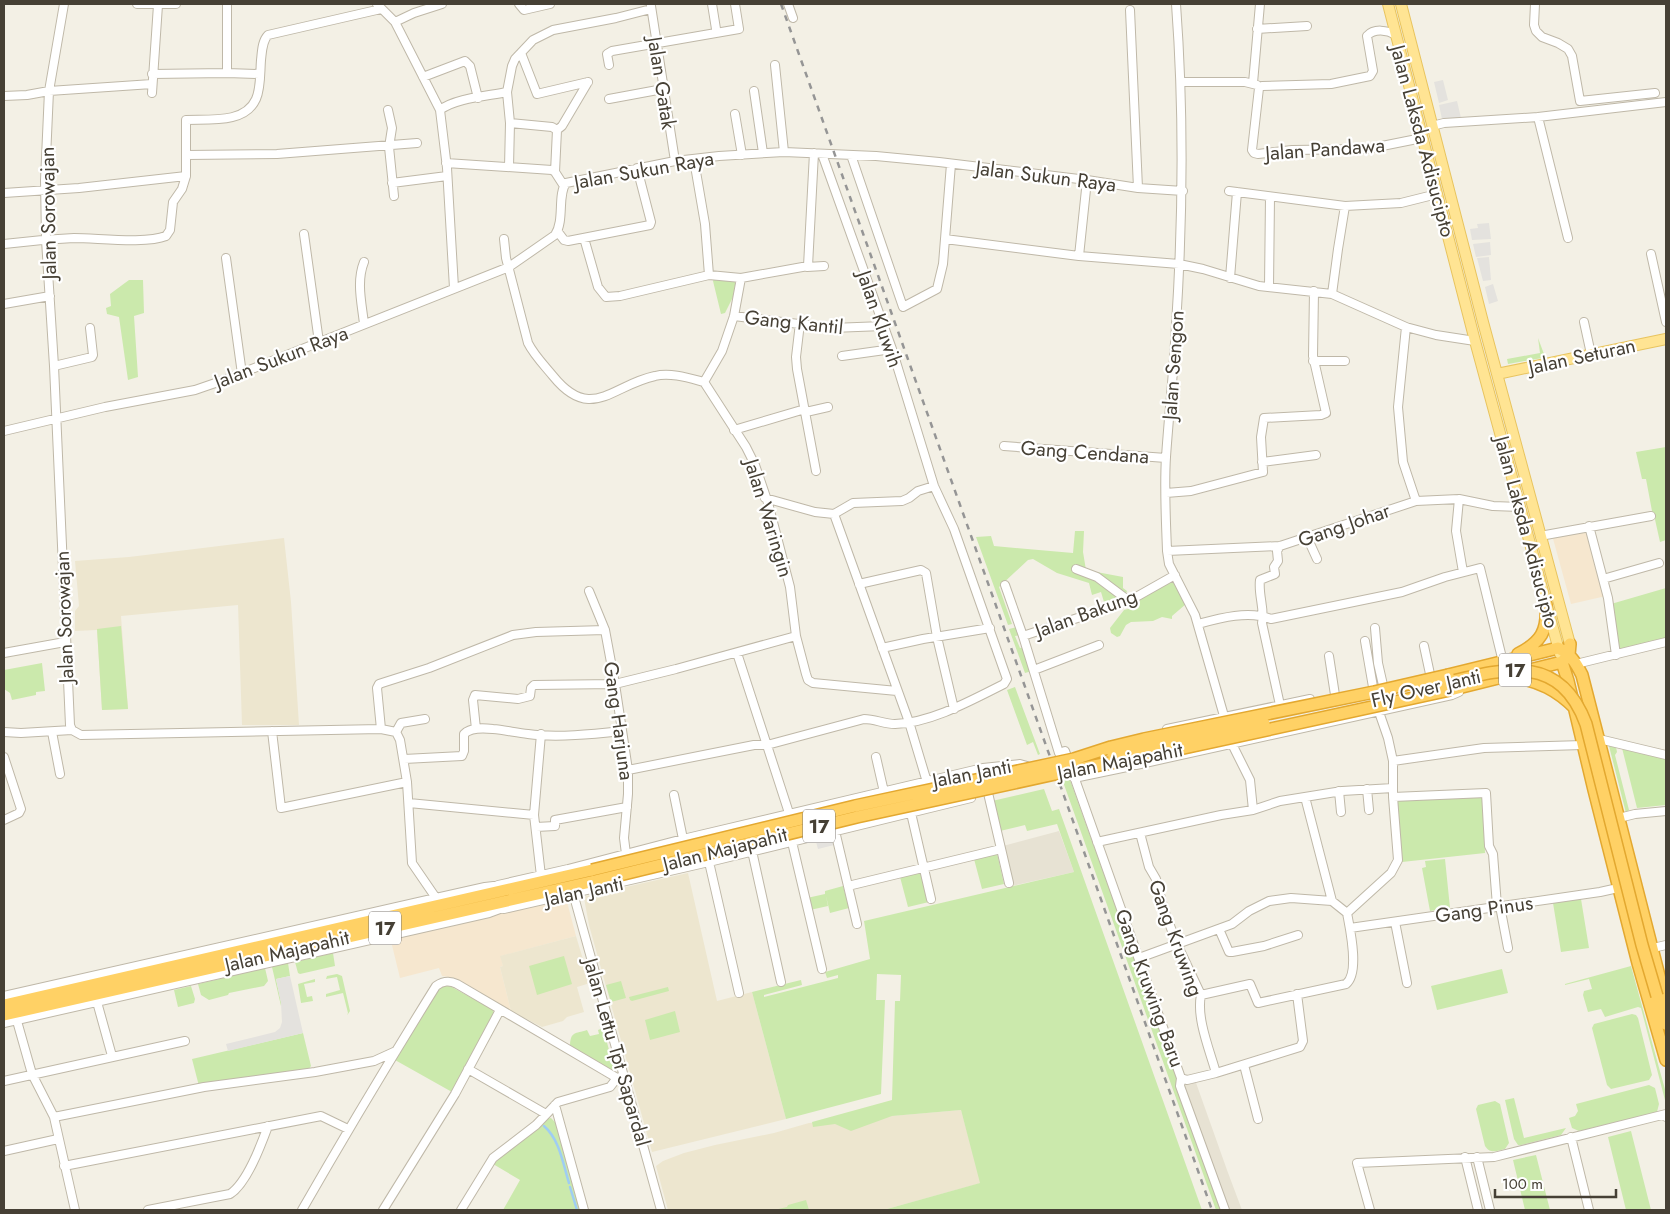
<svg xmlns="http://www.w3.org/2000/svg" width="1670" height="1214" font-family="Jost,sans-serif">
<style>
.residential{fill:#e7e2d3}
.commercial{fill:#f6e7cf}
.education{fill:#ede6cf}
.green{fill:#cbe9ac}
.parking{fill:#e4e2de}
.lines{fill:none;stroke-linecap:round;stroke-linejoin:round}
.stream{stroke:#9fcdf3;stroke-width:2.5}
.minor-casing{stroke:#bfb8a8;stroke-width:10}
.major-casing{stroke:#e8c45f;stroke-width:12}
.highway-casing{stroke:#e3a830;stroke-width:14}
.minor{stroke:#fff;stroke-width:8}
.major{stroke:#ffe493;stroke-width:10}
.highway{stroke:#ffd165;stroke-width:11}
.rail{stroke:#959595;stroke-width:2.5;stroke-dasharray:6 6;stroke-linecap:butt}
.highway-bridge-casing{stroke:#e3a830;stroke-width:14;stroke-linecap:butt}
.highway-bridge{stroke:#ffd165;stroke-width:11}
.labels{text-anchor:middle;stroke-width:4.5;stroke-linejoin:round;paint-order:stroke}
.shield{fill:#fff;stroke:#7e7972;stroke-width:1}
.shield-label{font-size:19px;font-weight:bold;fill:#464035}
.street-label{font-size:20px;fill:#464035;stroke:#fff}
</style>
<rect width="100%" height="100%" fill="#f3f0e5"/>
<path class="residential" d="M1059,831L1074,872L1012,886L1003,846Z
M1195,1080L1227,1170L1242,1210H1227L1182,1085Z"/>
<path class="commercial" d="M1589,529L1606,596L1571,604L1552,535Z
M566,898L576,936L501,956L503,966L500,967L511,1011L455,978L442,976L439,968L400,978L390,937Z"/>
<path class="education" d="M284,538L291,602L299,725H242L238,605L121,616L128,709L102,710L97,630L75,631V611L79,606L75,561L129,557Z
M688,873L717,1001L752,992L786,1119L652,1152L589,925L584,898L586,896Z
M576,936L590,983L577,987L584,1012L567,1017L563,1021L542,1027L511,1011L500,967L503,966L500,956Z
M961,1110L981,1183L887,1209V1210H668L656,1166L663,1161L684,1153L715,1145L774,1133L809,1123Z"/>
<path class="green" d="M715,277L736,279L733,297L725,313L721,314L713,281Z
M129,280H143L144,313L134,316L138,377L128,380L119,317L107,314L106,308L111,306L110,294Z
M1538,338L1544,354L1542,358L1508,364L1507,359L1540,353Z
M1666,447V540L1660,542L1654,515L1652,511L1646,479H1642L1636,452Z
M1075,531H1084L1083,552L1086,570L1123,577V588L1127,591L1123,601L1117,604L1114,599L1104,602L1101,592L1092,595L1089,583L1057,573L1033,559L1028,560L999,587L1012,624L1008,625L976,537L991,536L994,546L1073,553Z
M1174,578L1186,604L1172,616V619L1162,617L1153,621L1131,622L1126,625L1120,636L1117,637L1111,633L1110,628L1124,610L1132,608L1139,603L1140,599Z
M1666,588V643L1617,654L1611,604Z
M121,626L128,709L102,710L97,629Z
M1017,627L1020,635L1015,636L1020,648L1024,647L1032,671L1025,673L1009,629Z
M42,663L45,691L36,692V695L12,700L10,693L4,689V670Z
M1015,687L1040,754L1038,755L1033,742L1027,745L1007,690Z
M1609,746L1616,747L1617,752L1615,755L1629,810L1626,813Z
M1622,748L1666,759V805L1637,808Z
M1069,777L1179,1083L1222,1210H1216L1062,779Z
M1044,789L1052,811L1059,809L1202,1210H887V1209L980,1183L961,1110L892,1116L851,1131L835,1124L813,1127L812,1122L892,1100L895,1001H900L901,975L877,974L876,1000H885L881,1094L786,1119L752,992L801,980L802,985L764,995V997L838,978V975L827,978L825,972L870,959L864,921L1074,872L1057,824L1027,831L1025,825L1000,831L992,801Z
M1483,797L1485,853L1402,862L1397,801Z
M997,853L1004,884L982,889L974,859Z
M1445,859L1450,908L1430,911L1422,868L1426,867L1425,861Z
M922,872L929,902L908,907L900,877Z
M843,886L849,908L830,913L826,896L828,906L810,910L807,898L825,894V891Z
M1581,899L1589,948L1561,952L1553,903Z
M333,953L335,966L300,974L298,973L295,962Z
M564,956L572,984L537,995L529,966Z
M288,963L290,976L276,979L281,1002V1006L272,967Z
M1631,966L1666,1093V1104L1641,1008L1638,1007L1605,1017L1601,1009L1588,1012L1583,995L1584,991L1592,989L1589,979L1565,985V984Z
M265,968L268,981L264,986L229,993L228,995L209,1000L201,995L198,984Z
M1502,969L1508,993L1437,1010L1431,986Z
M337,974L342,976L350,1011L348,1014L347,1015L348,1013L343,993L326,997V994L340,990L337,977L326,979L327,976Z
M315,979V982L304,984L307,997L312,996L313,1001L301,1003L298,984Z
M621,981L626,998L611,1002L606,985Z
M448,985L492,1009L495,1014L452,1092L395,1060L438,990L440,987Z
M191,986L195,999L194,1003L178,1007L174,990Z
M668,987L669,991L632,1001L630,1000L629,997Z
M675,1011L680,1032L650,1040L645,1020Z
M1632,1014L1636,1015L1638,1018L1652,1075L1649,1080L1611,1089L1607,1085L1592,1028L1594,1024Z
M603,1028L614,1068L612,1071L608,1070L570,1045C571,1031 575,1034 587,1030L590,1036L599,1034L598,1030Z
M303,1033L311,1066L308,1070L200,1090L192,1059Z
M1649,1085L1655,1088L1659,1104L1657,1112L1579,1131L1572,1128L1569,1118L1575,1116L1578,1111L1576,1104Z
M1514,1098L1524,1138L1566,1128L1561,1135L1521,1145H1518L1514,1139L1505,1100Z
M1495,1101L1500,1104L1509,1143L1505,1149C1497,1151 1490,1154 1485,1146L1476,1109L1478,1105Z
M551,1118L558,1125L582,1210H503L520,1180L493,1164L546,1119Z
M1631,1131L1651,1210H1626L1608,1137Z
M1536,1155L1550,1210H1525L1513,1160Z
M806,1200L809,1210H774L787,1207L788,1205Z"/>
<path class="parking" d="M1443,80L1448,100L1439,103L1434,82Z
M1457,101L1461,118L1442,119L1439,105Z
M1489,223L1491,239L1472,240L1470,229L1478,228L1477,224Z
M1490,242L1491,255L1476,257L1473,244Z
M1489,257L1491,280L1483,281L1477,258Z
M1493,284L1498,301L1489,304L1485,287Z
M831,834L834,845L818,849L815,838Z
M290,976L303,1033L228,1051L226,1044L275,1032L280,1028L282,1022L281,1003L276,979Z"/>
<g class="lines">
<path class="stream" d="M544,1126C560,1140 563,1164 569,1183
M570,1187L577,1210"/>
<g class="minor-casing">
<path id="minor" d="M64,4L49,91L45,180L46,240L54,366L70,725L72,730L81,735L381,729L396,732L400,740L407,782L412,863L436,898
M137,4H176
M377,4L395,22L440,110L447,168L454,288
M519,4L524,10L550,4
M712,4L716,29
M788,4L793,18
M1176,4C1184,111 1183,218 1176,325C1174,369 1169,413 1166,457C1164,488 1166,520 1167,551L1169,564L1195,615L1224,716
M1535,4L1534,25L1536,31L1542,37L1558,43L1568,49L1572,56L1580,101L1655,93
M651,6L675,161
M1130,10L1138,188
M395,22L414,13L442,4
M1257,29L1307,26
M521,53L537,94L588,82
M609,65L607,54L612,51L739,29L735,4
M775,65L784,152
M227,73L259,74
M152,74L227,73V4
M423,77L465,61L470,66L478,98
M1182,82H1245L1257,85L1259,88L1252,150L1254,153L1258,154L1292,150L1367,149L1422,138
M1253,83L1260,4
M1259,88L1262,86L1331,84L1370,76L1373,71L1367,36C1374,28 1387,30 1396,35
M754,91L763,153
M152,93L158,5
M4,96L27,95L49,91L152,84
M609,99L663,89
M388,110L392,128L389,147L394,196
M440,110C455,98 488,96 507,92
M735,114L742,155
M1538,117L1568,238
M1432,126L1444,123L1538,117L1666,102
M557,130L562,126L588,82
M186,155L277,154L417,143
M851,155L903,307L937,289L943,264L951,164
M694,160L705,224L709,275L741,278L734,316L722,351L704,382L746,447L755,465L768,503L790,587L796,636L806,674L808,680L813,683L897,691
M446,163L552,170L555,172L564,186
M509,167L510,123
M555,172L557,130L552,127L510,123L507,92L512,66L515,59L533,40L553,30L616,18L651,9
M392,183L447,176
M1229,191L1345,206L1401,203L1437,194
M4,193L79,188L186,176
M558,232L564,240L568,241L650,225L651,222L637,168
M304,234L319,342
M584,238L598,287L606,297L620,296L709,275
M504,239L506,258L528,343C534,355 544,365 553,376C591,423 612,385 655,376C670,372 689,378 704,382
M945,239L1079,256L1179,264L1203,269L1259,286L1332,294L1406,327L1436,335L1475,341
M4,244C27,241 50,239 74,238C98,238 146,244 166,236L170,230L173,202L182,189L186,176V120C209,119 245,124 256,99C261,88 260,72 261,60C262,52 262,41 268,35L381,9
M1651,254L1666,322
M1079,256L1087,180
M226,258L242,374
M364,262C356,282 362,304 364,324
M807,267L824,266
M741,278L808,266L814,153
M1230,278L1237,192
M1269,287L1270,197
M1332,294L1338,249L1345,206
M4,304L50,296
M734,316L832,328L883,326
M1584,322L1591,354
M800,323L796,357L797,369L816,471
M1406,327L1398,407L1403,462L1416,501
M842,356L892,349
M1313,361H1345
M54,366L92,357L93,355L90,328
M806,412L828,407
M734,430L805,409
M4,431L105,407L195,390L224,380L509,267L555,235C565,220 557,195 566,183L675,161L719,156L784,152L876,156L939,162L1087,180L1138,188L1183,191
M1004,446L1166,458
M1262,462L1316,455
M1166,493L1191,491L1263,472L1261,437L1264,418L1321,415L1326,413L1313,356L1314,291
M765,498L815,512L834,514L853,503L902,501L909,498L918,491L934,486
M1459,499L1456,531L1463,572
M834,514L909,722L927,782
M1589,526L1608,598L1616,655
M1540,536L1651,516
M1307,537L1317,559
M1280,546L1277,551L1278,561L1274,567L1275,574L1260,580C1258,595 1265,609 1262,623L1280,705
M1167,551L1280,546L1416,501L1459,499L1493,506L1520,507
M1076,569L1097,577L1129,601
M1603,579L1659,563
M859,584L921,570L926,573L937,637L954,709
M1005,585L1023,636L1059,753L1065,751L1181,1078L1180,1086L1225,1210
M589,591L605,630L615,684L628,770V794L624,838L626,854
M1198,624C1220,618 1249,610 1271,619L1402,592L1445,577L1480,568L1503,662
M1375,628L1378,663L1383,685
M1023,636L1129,601L1175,575
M1365,641L1373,687
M1424,646L1430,674
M882,648L923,639L990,628
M4,653L65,642
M737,653L789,813
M1329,656L1335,695
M1576,664L1666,642
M1034,670L1099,645
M381,729L377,688L379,684L382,683L429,668L513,635L536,632L605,630
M476,729L473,700L475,695L518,699L530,696L531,688L534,685L615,684L676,669L796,636
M1167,729L1310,699
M272,731L281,808L407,782
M4,732L21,733L72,730
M52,732L60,774
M396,732L401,723L425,719
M1599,739L1666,755
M1232,744L1250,780L1253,810
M4,757L21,809L19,813L4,820
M876,757L884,792
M404,759L462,756L464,751V734C471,727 484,728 493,729C505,730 517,733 528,734C556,738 594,734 622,731
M1393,761L1484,748L1583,745
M1121,765H1136L1452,695L1459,692
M628,770L754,745H767L864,719C875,719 884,724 895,724C931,723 972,700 1004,684L1007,679L954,529L934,486L892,349L822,154
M1074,778L1127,767
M993,786L988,793L1009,883
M1367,789L1369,810
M1339,791L1341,812
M674,795L683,839
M1393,797L1486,793L1489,846L1493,854L1497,906
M409,803L534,815
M911,813L931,899
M1619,818L1635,814L1666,811
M536,827L555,826V820L627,807
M835,831L857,924
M1140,833L1149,867L1156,879L1164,910L1177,944L1201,995C1196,1018 1210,1051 1216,1073
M792,842L822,969
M1097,842L1221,815L1253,810L1280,801L1342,791L1393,788
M752,851L781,982
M709,862L739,993
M541,876L534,815L541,734
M498,885L568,869L683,839L983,768L1020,764L1027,766L1029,770
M848,886L1001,849
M573,893L661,1210
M1500,906L1508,948
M504,909L709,862L971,798
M1347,913L1391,873L1398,860L1393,797V761L1388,738L1379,712
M1395,922L1407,983
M1350,928L1600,892L1618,888
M1219,929L1229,952H1232L1264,946L1298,935
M1653,948L1666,945
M1139,958L1232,924L1249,911L1269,901L1291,898L1332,901
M1201,995L1250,984L1258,1003L1346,984C1360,973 1350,929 1347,913L1332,901L1305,797
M4,996L436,898L485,887L502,885
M97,1002L112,1056
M17,1021L32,1074L54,1117L75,1210
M4,1023L489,913L508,906
M1244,1065L1258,1119
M468,1069L546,1114
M1181,1078L1187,1080L1216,1073L1300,1047L1303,1041L1297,994
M4,1081L185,1041
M555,1105L584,1210
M54,1117L204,1087L315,1072L374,1061L396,1051
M1571,1137L1589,1210
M4,1151L58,1139
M1465,1157L1478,1210
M1477,1157L1490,1210
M64,1166L321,1116L348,1129
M148,1210L230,1194C247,1183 261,1145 268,1126
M302,1210C345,1135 390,1060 436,986C443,981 449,980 457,984L617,1078L623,1076
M383,1210L455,1094L500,1010
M461,1210L493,1158L536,1125L558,1102L610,1087L617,1078
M1370,1210L1357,1163L1494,1157L1666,1114V1117"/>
</g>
<g class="major-casing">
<path id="major" d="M1388,4L1475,341L1560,654
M1401,4L1483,322L1570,644
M1497,374L1666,339"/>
</g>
<g class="highway-casing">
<path id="highway" d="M1518,654C1541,642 1548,631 1546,605
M1562,662L1568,681L1594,790L1638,963L1666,1060
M1448,675L1558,648C1570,653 1576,663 1582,675L1666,1003
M1514,677C1539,681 1557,690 1575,708
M1450,690L1562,662L1569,655L1570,644
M1657,996L1666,1024
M4,1005L592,870
M4,1015L595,881"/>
</g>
<use href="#minor" class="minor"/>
<use href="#major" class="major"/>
<use href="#highway" class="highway"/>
<path class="rail" d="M781,4L1212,1210"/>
<g class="highway-bridge-casing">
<path id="highway-bridge" d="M1436,685C1497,671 1558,648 1586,724L1642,945L1657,996
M1113,754L1264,723
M592,870L855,806L1074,759L1111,747L1144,739L1374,692L1448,675
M595,881L857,817L1078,769L1147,756L1450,690"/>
</g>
<use href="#highway-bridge" class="highway-bridge"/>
</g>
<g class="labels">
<g class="shield">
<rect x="1499" y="653.5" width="32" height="33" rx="4"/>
<rect x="803" y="809.5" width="32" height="33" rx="4"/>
<rect x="369" y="911.5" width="32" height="33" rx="4"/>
</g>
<g class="shield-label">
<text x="1515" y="677">17</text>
<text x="819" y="833">17</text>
<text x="385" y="935">17</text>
</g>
<g class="street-label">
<text transform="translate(662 83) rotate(81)" y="7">Jalan Gatak</text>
<text transform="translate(1423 141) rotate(75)" y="7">Jalan Laksda Adisucipto</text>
<text transform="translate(1325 149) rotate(-4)" y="7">Jalan Pandawa</text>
<text transform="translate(644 170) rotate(-10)" y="7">Jalan Sukun Raya</text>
<text transform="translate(1046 176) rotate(7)" y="7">Jalan Sukun Raya</text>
<text transform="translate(48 213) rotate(-91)" y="7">Jalan Sorowajan</text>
<text transform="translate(880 319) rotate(71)" y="7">Jalan Kluwih</text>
<text transform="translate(794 322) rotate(6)" y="7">Gang Kantil</text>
<text transform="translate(1582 356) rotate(-12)" y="7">Jalan Seturan</text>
<text transform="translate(281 357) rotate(-21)" y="7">Jalan Sukun Raya</text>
<text transform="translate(1173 365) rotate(-86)" y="7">Jalan Sengon</text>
<text transform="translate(1085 452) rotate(4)" y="7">Gang Cendana</text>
<text transform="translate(769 518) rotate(73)" y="7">Jalan Waringin</text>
<text transform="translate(1344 525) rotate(-19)" y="7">Gang Johar</text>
<text transform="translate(1527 532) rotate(75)" y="7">Jalan Laksda Adisucipto</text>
<text transform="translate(1086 613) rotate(-20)" y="7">Jalan Bakung</text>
<text transform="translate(64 617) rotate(-92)" y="7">Jalan Sorowajan</text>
<text transform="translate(1426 688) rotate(-13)" y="7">Fly Over Janti</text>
<text transform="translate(619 721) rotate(82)" y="7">Gang Harjuna</text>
<text transform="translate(1120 761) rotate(-11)" y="7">Jalan Majapahit</text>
<text transform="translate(972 773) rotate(-11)" y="7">Jalan Janti</text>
<text transform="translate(725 849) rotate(-14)" y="7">Jalan Majapahit</text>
<text transform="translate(584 891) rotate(-12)" y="7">Jalan Janti</text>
<text transform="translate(1484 909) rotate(-8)" y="7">Gang Pinus</text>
<text transform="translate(1176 938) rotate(70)" y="7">Gang Kruwing</text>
<text transform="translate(287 951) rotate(-13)" y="7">Jalan Majapahit</text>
<text transform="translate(1150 988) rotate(70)" y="7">Gang Kruwing Baru</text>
<text transform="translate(617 1052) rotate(74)" y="7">Jalan Lettu Tpt Sapardal</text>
</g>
</g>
<rect width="1670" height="1214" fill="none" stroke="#464035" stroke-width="10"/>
<path d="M1495 1189v8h121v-8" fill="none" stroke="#464035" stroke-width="2.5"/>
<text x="1502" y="1189" font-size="15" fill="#464035" stroke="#ffffff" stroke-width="4" paint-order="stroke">100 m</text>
</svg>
